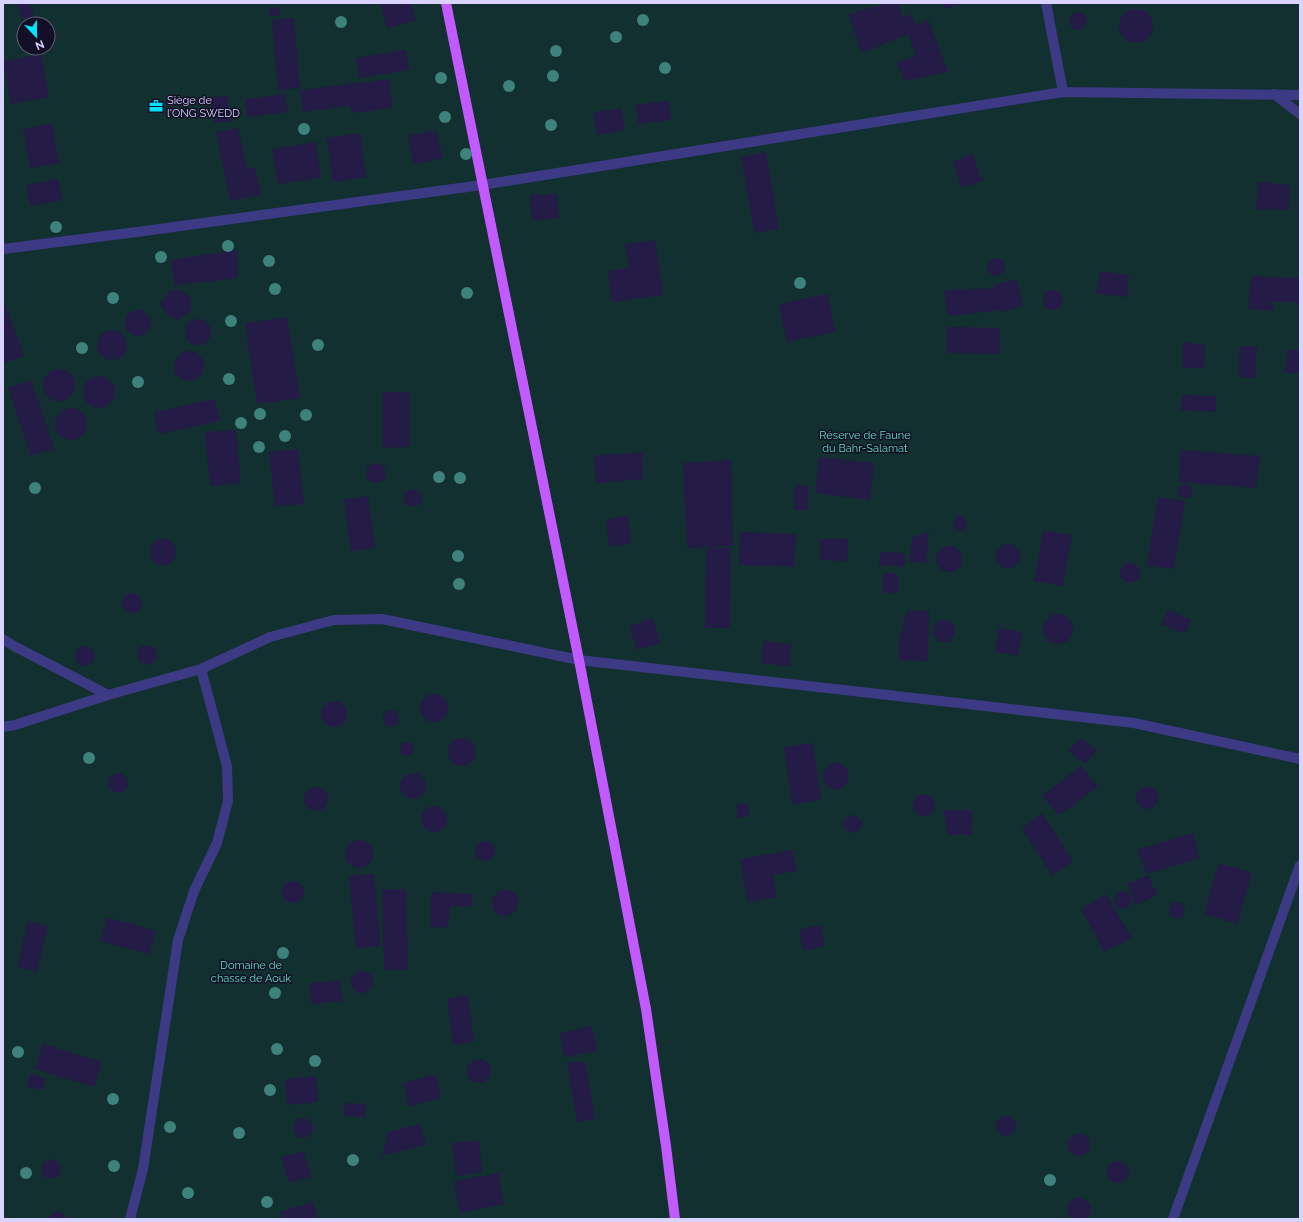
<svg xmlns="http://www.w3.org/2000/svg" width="1303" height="1222" font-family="Raleway,sans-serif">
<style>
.green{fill:#12302f;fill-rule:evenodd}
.building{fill:#241b47}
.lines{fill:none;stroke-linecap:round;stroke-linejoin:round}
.minor{stroke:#3d3a85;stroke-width:10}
.major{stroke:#c25bff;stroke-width:10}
.tree{fill:#3d827b}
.labels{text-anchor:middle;stroke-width:3;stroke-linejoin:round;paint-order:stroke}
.poi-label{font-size:11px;fill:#d9d4ff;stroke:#130f26;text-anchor:start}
.park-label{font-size:11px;fill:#5fe0c0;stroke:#130f26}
</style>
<rect width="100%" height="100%" fill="#130f26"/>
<path class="green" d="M3,3H1300V1219H3ZM24,24H48V48H24Z"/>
<path class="building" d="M17,3H30L34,17L22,20Z
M380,3H411L416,20L387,28Z
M885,3H898L903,18L911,14L916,25L928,19L948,72L904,81L897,63L916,56L908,34L862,53L848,15Z
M943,3H962L945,9Z
M279,7L280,16H270L269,8Z
M1119 26a17 17 0 1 1 34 0a17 17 0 1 1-34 0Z
M1069 21a9 9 0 1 1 18 0a9 9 0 1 1-18 0Z
M294,18L300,88L278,90L272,20Z
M406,50L409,70L359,78L356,58Z
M41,54L49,97L11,104L3,61Z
M389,79L392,108L352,113L350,106L303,112L300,90Z
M285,94L288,112L247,117L245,99Z
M228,96L230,121L214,123L211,97Z
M669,101L671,120L638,124L636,105Z
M621,108L625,130L597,135L593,113Z
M52,123L59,163L30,168L23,129Z
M238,128L247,169L255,167L261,195L230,201L216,132Z
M436,130L443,158L414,164L408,136Z
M360,133L366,177L333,182L327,138Z
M316,142L321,178L278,184L272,149Z
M766,152L779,229L754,233L741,157Z
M973,154L982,181L962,188L953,161Z
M58,179L62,200L30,206L26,185Z
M1258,182L1290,185L1288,210L1256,209Z
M557,194L559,218L532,221L530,195Z
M655,240L663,295L612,302L608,271L629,268L625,244Z
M237,250L238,278L175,285L171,260Z
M987 267a9 9 0 1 1 18 0a9 9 0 1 1-18 0Z
M1100,271L1129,275L1127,297L1096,294Z
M1251,276L1300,278V303L1273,301V311L1248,309Z
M1016,279L1023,306L1002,312L1001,310L948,316L944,290L994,288V285Z
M1043 300a10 10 0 1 1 20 0a10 10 0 1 1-20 0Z
M171,290H180L191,298V306L189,312L178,320L165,313L160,304Z
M828,294L835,332L787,342L779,304Z
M5,304L24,356L3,363V305Z
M125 323a13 13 0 1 1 26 0a13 13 0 1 1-26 0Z
M287,317L300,398L257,404L245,323Z
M185 332a13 13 0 1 1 26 0a13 13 0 1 1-26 0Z
M947,327L1000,328L999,354L947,353Z
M97 345a15 15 0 1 1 30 0a15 15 0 1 1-30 0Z
M1183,342L1205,345L1204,369L1182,367Z
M1240,346H1257L1255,378L1238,377Z
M1288,349L1300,350V373H1285Z
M174 366a15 15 0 1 1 30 0a15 15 0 1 1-30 0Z
M43 385a16 16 0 1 1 32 0a16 16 0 1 1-32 0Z
M83 392a16 16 0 1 1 32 0a16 16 0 1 1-32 0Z
M31,380L54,448L31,456L8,388Z
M383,392H409V447L383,448Z
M1182,395L1216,396V412L1181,410Z
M215,399L220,421L158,434L154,412Z
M55 424a16 16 0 1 1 32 0a16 16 0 1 1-32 0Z
M236,430L241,483L210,486L205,432Z
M298,449L304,504L275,506L269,452Z
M1181,450L1260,456L1256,488L1179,482Z
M642,452L643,479L596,483L594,456Z
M819,457L874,463L870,500L815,493Z
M731,460L733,546L687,548L683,463Z
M366 473a10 10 0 1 1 20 0a10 10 0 1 1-20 0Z
M1178 491a7 7 0 1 1 14 0a7 7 0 1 1-14 0Z
M795,485H808L807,510H794Z
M404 498a9 9 0 1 1 18 0a9 9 0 1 1-18 0Z
M368,496L375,548L351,551L344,499Z
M1158,497L1185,501L1174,569L1147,566Z
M628,516L631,544L609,546L606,519Z
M953 523a7 7 0 1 1 14 0a7 7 0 1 1-14 0Z
M929,531L926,563L909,562L912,538Z
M1043,531L1072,535L1063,586L1034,581Z
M740,532L796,534L794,567L739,565Z
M821,539H848L847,561L820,560Z
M150 552a13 13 0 1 1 26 0a13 13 0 1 1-26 0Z
M996 556a12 12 0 1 1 24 0a12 12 0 1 1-24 0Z
M936 559a13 13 0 1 1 26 0a13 13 0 1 1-26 0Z
M706,548H731L730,628H705Z
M880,552L905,553L904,567L879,565Z
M1120 573a10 10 0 1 1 20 0a10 10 0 1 1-20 0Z
M883,573L898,574V593H883Z
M122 603a10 10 0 1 1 20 0a10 10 0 1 1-20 0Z
M1168,610L1191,620L1185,634L1161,624Z
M907,611H929L928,661L899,660V640Z
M1043 629a15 15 0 1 1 30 0a15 15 0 1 1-30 0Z
M653,618L660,643L637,650L629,626Z
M933 631a11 11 0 1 1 22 0a11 11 0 1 1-22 0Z
M999,628L1022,632L1018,656L995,652Z
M764,641L791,644L789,666L761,663Z
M137 655a10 10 0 1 1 20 0a10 10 0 1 1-20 0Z
M75 656a10 10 0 1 1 20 0a10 10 0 1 1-20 0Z
M420 708a14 14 0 1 1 28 0a14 14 0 1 1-28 0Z
M321 714a13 13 0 1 1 26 0a13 13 0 1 1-26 0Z
M383 718a8 8 0 1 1 16 0a8 8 0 1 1-16 0Z
M448 752a14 14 0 1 1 28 0a14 14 0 1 1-28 0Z
M1080,738L1097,750L1085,764L1068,751Z
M400 749a7 7 0 1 1 14 0a7 7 0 1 1-14 0Z
M813,743L821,800L792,804L784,747Z
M823 776a13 13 0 1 1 26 0a13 13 0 1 1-26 0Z
M1081,766L1098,787L1059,815L1042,796Z
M108 783a10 10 0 1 1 20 0a10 10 0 1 1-20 0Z
M400 786a13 13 0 1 1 26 0a13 13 0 1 1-26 0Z
M304 799a12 12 0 1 1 24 0a12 12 0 1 1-24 0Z
M1136 798a11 11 0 1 1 22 0a11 11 0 1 1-22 0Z
M913 805a11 11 0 1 1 22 0a11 11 0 1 1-22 0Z
M748,803L749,816L738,818L736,805Z
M421 819a13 13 0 1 1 26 0a13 13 0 1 1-26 0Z
M943,810H972L971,835H948Z
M1042,813L1073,862L1052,875L1022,829Z
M844 824a9 9 0 1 1 18 0a9 9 0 1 1-18 0Z
M1192,833L1200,858L1146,874L1137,850Z
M345 854a14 14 0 1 1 28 0a14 14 0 1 1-28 0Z
M475 851a10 10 0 1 1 20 0a10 10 0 1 1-20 0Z
M792,850L797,871L773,875L777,897L748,902L740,859Z
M1219,863L1252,873L1237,924L1204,914Z
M374,874L380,946L356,948L349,876Z
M1148,875L1157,895L1136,905L1127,884Z
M282 892a11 11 0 1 1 22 0a11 11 0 1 1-22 0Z
M382,889H406L408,969L384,970Z
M492 903a13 13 0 1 1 26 0a13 13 0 1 1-26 0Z
M1114 900a9 9 0 1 1 18 0a9 9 0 1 1-18 0Z
M431,892L472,894L471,907L450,906L448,928L430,927Z
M1106,894L1132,938L1104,952L1081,909Z
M1169 910a8 8 0 1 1 16 0a8 8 0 1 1-16 0Z
M107,917L156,931L149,954L100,941Z
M28,921L48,926L37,972L17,967Z
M821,925L825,946L803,951L799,930Z
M351 982a11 11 0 1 1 22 0a11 11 0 1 1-22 0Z
M340,980L342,1001L311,1004L309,984Z
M468,995L474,1042L453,1045L447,998Z
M592,1026L597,1051L564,1057L560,1033Z
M43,1044L102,1062L94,1087L35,1069Z
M467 1071a12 12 0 1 1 24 0a12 12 0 1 1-24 0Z
M585,1061L595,1119L577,1122L567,1063Z
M30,1074L46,1078L42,1090L27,1086Z
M435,1074L441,1098L409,1106L403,1083Z
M316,1076L318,1102L287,1105L285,1079Z
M345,1103L366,1104L365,1117L344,1116Z
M996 1126a10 10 0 1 1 20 0a10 10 0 1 1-20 0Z
M293 1128a10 10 0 1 1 20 0a10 10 0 1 1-20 0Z
M420,1124L426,1145L382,1156L388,1132Z
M1068 1145a11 11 0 1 1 22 0a11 11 0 1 1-22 0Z
M479,1140L482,1172L456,1176L452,1143Z
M303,1151L311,1176L289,1183L281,1157Z
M41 1169a10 10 0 1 1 20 0a10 10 0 1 1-20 0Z
M1107 1172a11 11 0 1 1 22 0a11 11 0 1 1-22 0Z
M498,1173L504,1204L460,1213L454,1181Z
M1078,1197L1086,1200L1091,1206V1210L1090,1214L1086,1219H1071L1067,1212L1068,1204L1074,1198Z
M313,1202L318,1219H282L280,1212Z
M57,1211L64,1214L66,1216L67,1219H47L51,1214Z"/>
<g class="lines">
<path class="minor" d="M1046,3L1063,92
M1274,94L1300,114
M3,249L137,232L482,185L1063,92L1300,95
M3,639L14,646L108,695
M3,727L15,725L108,695L201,669L270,637L334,620L382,619L579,660L1134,723L1300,759
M130,1219L143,1169L178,940L194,891L217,843L228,801L227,766L201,669
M1173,1219L1300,865"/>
<path class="major" d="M446,3L579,660L646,1009L666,1146L675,1219"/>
</g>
<g class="tree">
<circle cx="643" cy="20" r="6"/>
<circle cx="341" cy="22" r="6"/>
<circle cx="616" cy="37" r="6"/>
<circle cx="556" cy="51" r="6"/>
<circle cx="665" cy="68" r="6"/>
<circle cx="553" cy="76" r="6"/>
<circle cx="441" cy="78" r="6"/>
<circle cx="509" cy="86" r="6"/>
<circle cx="445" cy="117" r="6"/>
<circle cx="551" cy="125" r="6"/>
<circle cx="304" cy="129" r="6"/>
<circle cx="466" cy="154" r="6"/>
<circle cx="56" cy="227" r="6"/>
<circle cx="228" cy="246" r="6"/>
<circle cx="161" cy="257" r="6"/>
<circle cx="269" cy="261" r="6"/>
<circle cx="800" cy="283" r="6"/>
<circle cx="275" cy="289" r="6"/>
<circle cx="467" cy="293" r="6"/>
<circle cx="113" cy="298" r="6"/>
<circle cx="231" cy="321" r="6"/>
<circle cx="318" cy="345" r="6"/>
<circle cx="82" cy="348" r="6"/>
<circle cx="229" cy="379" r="6"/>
<circle cx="138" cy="382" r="6"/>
<circle cx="260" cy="414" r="6"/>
<circle cx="306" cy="415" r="6"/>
<circle cx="241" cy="423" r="6"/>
<circle cx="285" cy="436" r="6"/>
<circle cx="259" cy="447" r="6"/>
<circle cx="439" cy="477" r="6"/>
<circle cx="460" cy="478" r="6"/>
<circle cx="35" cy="488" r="6"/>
<circle cx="458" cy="556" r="6"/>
<circle cx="459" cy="584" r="6"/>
<circle cx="89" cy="758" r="6"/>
<circle cx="283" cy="953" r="6"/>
<circle cx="275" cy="993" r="6"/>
<circle cx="277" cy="1049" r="6"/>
<circle cx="18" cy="1052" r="6"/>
<circle cx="315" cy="1061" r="6"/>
<circle cx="270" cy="1090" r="6"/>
<circle cx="113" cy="1099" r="6"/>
<circle cx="170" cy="1127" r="6"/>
<circle cx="239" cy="1133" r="6"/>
<circle cx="353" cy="1160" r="6"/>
<circle cx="114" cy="1166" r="6"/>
<circle cx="26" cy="1173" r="6"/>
<circle cx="1050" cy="1180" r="6"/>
<circle cx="188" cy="1193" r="6"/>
<circle cx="267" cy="1202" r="6"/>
</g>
<defs>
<g id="office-bare" transform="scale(1.08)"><path d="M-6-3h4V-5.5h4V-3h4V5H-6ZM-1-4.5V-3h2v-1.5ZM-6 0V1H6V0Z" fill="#00e5ff" stroke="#130f26" stroke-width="2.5" paint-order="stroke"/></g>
</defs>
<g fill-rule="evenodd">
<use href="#office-bare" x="156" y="106"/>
</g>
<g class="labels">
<g class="poi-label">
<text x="167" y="104">Siège de<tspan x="167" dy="13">l'ONG SWEDD</tspan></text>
</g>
<g class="park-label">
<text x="865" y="439">Réserve de Faune<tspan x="865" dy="13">du Bahr-Salamat</tspan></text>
<text x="251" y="969">Domaine de<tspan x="251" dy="13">chasse de Aouk</tspan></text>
</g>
</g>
<rect width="1303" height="1222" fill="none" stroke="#d9d4ff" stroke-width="8"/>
<g transform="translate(36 36) rotate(158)"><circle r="19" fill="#130f26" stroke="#625e7d"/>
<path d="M0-3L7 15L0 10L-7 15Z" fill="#00e5ff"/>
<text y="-6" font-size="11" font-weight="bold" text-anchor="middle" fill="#d9d4ff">N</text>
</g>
</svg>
